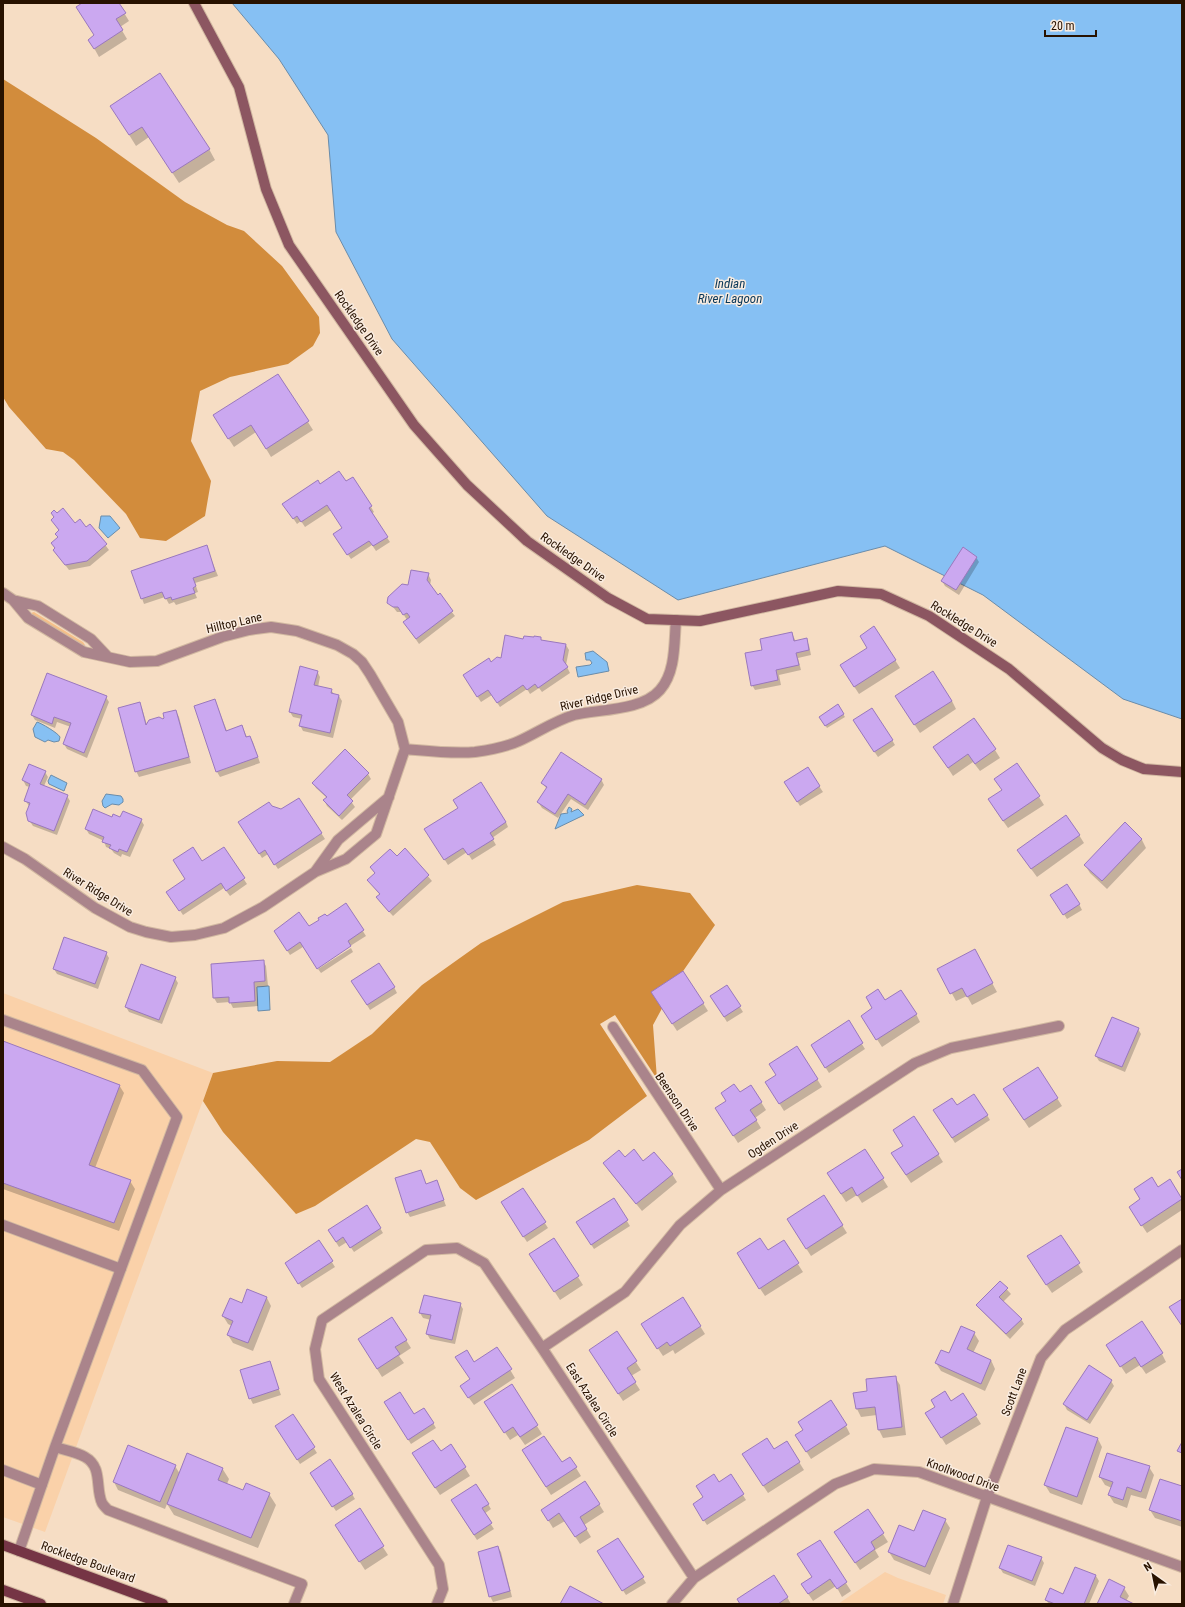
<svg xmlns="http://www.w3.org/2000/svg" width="1185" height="1607" font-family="'Roboto Condensed',sans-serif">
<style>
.built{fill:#fad1a9}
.green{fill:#f6c089}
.forest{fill:#d28c3c}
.water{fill:#86c0f3;stroke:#6a8caa}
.shadow{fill:#0003}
.building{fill:#cba8f0;stroke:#9a78bd}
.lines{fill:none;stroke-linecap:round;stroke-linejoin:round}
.lane-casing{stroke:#d1b8a1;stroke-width:12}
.street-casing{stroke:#d1b8a1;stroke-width:12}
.secondary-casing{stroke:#d1b8a1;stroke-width:12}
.primary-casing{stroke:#d1b8a1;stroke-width:12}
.lane{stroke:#aa848b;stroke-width:10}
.street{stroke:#aa848b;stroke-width:10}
.secondary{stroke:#8c5661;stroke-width:10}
.primary{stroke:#753545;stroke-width:10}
.labels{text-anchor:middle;stroke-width:3;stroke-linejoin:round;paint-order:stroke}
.street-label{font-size:12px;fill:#281200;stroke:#f9ece0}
.water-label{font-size:13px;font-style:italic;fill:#083657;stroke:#f9ece0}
</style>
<rect width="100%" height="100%" fill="#f6ddc4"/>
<path class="built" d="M3,993L213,1073L45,1532L3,1517Z
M885,1572L898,1578L946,1595L943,1604H838Z"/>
<path class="green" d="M34,612L83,642L85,645H82L33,615L31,613Z"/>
<path class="forest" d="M3,79L96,138L185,202L227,225L244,231L282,266L319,317L320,333L313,346L288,364L230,377L200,391L191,441L211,481L205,516L166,541L140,538L126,514L74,460L63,452L46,449L9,407L3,397Z
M637,885L690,893L715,925L679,977L653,1025L657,1079L615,1015L600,1024L647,1096L589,1140L476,1200L460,1188L430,1142L416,1139L315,1206L296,1214L223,1132L203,1101L213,1073L277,1061L330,1062L372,1034L422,985L481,943L563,902Z"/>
<path class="water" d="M232,3H1182V719L1123,699L983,595L885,546L678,600L547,516L392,339L336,232L328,135L279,59Z
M101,516H110L120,528L108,538L99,528Z
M593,651L607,662L609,671L578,677L576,667L590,665L592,663L590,660H586L585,653Z
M37,722C41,723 58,733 60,737L59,741L54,742L48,740L45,742L35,737L33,729Z
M51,775L67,783L64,791L49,784L48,781Z
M106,794L121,796L123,799V802L119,805L112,804L105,808L103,806L102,801Z
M569,807L572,809L571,812L578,809L584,815L555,829L561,814L568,813L567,811Z
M269,986L270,1010L258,1011L257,987Z"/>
<path class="shadow" d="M84,3H118L129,21L120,27L127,39L99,57L94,48L95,36Z
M118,117L209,149L215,160L179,183L149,137L136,146Z
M278,375L313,430L271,457L256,432L234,447L219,424Z
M352,478L371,507L374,512L371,514L390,542L376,551L372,545L351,559L337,539L343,528L331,510L305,527L301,521L297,524L287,509L320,485L346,483Z
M57,515L75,525L86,528L90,525L109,550L90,566L69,570L54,550L56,549L58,538L56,534L59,531L52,520Z
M206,546L218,576L195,583L198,592L195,593L197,598L176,605L174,602L169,604L165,597L144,604L132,571Z
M976,557L979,562L959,595L945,586L942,581Z
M428,574L431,580L430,585L455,616L419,644L404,622L407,620L402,612H397L389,602L409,586Z
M792,633L796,642L806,639L809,645L811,655L798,658L801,670L779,675L781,685L755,690L752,685L763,650Z
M540,638L542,641L566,645L569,650L566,665L570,673L542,692L539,688L530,694L527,689L500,707L492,695L481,702L467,681L491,663L502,659L524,640Z
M868,648L895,660L900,668L859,694L846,674Z
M317,671L320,677L318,687L331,690L334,694L339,696L342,701L333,738L303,731L300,725L302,719L293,717L290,712Z
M106,697L109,702L87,758L67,749L64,744L71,727L57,722L55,728L35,720L32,715Z
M215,700L227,731L242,726L247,737H250L253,742L260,763L220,777L217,772Z
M952,701L956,709L920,733L901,704Z
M139,703L142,708L147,725L163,721L176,711L179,717L191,763L139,777L136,771Z
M838,706L845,717L827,728L820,717Z
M857,726L892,740L895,745L878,757Z
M934,747L995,750L1000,758L980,771L973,762L953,776Z
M807,768L823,792L800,806L788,787Z
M45,772L48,777L44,786L67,796L70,801L57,835L33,826L29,820V806L25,800L30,787L26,786L23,780Z
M368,774L371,779L350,800L355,807L342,820L327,806L324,800L327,798L316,788L313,783Z
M601,779L604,785L588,810L571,799L558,818L542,808L538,802L547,789L542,783Z
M1003,791L1039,797L1044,805L1008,828L994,808Z
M299,799L325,839L278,869L268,854L262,858L243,827L271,807L282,810Z
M113,819L141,820L144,825L130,857L122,854L121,857L114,853L111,849L106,847L104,841L89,834L86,829Z
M506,822L508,827L492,838L496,845L472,860L467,852L448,865L429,835Z
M1125,823L1142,840L1146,848L1107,889L1090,873L1085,865Z
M1079,835L1084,843L1037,877L1023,858Z
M223,848L247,884L230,896L224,888L183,915L171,897L202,862Z
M405,850L432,881L393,916L380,902L377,897L380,895L368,880L375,874L371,867L396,857Z
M1055,900L1079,904L1082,910L1067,919Z
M346,905L366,936L317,967L303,947L290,955L278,936L309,928Z
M351,948L353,952L321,973L318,969Z
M106,953L109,958L98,989L57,974L54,969Z
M979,959L997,992L972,1005L967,996L956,1001L939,970Z
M263,961L266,966L268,986L257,987L258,1006L233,1008L230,1002L217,1003L214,998L212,965Z
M175,978L178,983L162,1024L129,1012L126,1007Z
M727,986L743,1012L727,1022L714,1001Z
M356,987H394L397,993L370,1010Z
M657,1000L703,1003L708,1011L677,1031Z
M884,1001L916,1014L920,1022L882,1047L867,1024Z
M848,1022L865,1049L829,1073L815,1051Z
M1138,1029L1141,1034L1125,1072L1099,1061L1096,1056Z
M3,1042L119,1085L124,1093L95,1168L130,1181L135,1189L119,1231L3,1189Z
M1038,1068L1062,1106L1029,1128L1009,1098Z
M817,1079L822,1087L784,1111L771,1090Z
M751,1086L766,1110L755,1118L761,1128L738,1143L721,1116L740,1094Z
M957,1107L987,1115L990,1120L955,1143L937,1115Z
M865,1150L888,1187L862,1203L857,1195L846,1202L833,1182Z
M938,1154L943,1162L911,1183L897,1162Z
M625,1158L643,1162L672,1174L677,1182L642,1211L609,1171L604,1163Z
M421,1171L426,1185L437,1181L446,1206L410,1217L407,1212Z
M1169,1181L1182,1200V1210L1147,1233L1135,1215Z
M523,1189L548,1228L527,1242L505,1208Z
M613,1199L630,1226L594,1249L580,1227Z
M842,1225L847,1233L811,1256L793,1228Z
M380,1228L383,1233L354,1252L347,1242L339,1247L332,1236Z
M1061,1236L1083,1272L1052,1293L1033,1265Z
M554,1239L583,1285L560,1300L535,1262Z
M783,1241L803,1272L765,1296L742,1262L768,1251Z
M319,1242L335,1267L302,1288L289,1268Z
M1000,1282L1011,1294L1003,1302L1021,1319L1024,1324L1010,1339L981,1310L978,1305Z
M267,1298L271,1306L253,1351L233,1343L228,1335L232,1326L228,1324L223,1316L242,1304Z
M460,1304L463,1309L455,1344L430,1339L427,1334L431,1320L423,1318L420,1313Z
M700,1326L705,1334L675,1354L673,1350L663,1356L647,1332Z
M617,1333L641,1370L631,1376L640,1390L623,1401L595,1358Z
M974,1333L979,1341L973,1353L991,1360L995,1369L985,1391L941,1371L936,1363L949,1354Z
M406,1340L411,1348L399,1356L404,1363L382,1377L364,1348Z
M497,1348L515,1378L474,1405L466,1394L474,1363Z
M1112,1353L1162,1354L1166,1362L1146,1374L1140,1365L1126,1374Z
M269,1362L281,1395L253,1404L250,1398Z
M1089,1367L1111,1381L1114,1386L1090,1424L1067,1410L1064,1404Z
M895,1377L900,1385L906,1435L883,1438L879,1430L877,1415L861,1417L857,1409L855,1394L868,1392Z
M511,1385L542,1434L525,1445L518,1435L510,1440L490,1410Z
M963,1395L981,1424L946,1445L931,1421L951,1402Z
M388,1408L414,1415L433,1423L436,1428L411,1444Z
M293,1415L317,1453L300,1464L279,1431Z
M846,1426L850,1434L811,1459L801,1443Z
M1066,1428L1098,1439L1102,1447L1082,1505L1050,1493L1045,1485Z
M451,1445L470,1476L440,1495L418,1462L440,1452Z
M774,1450L799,1462L804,1470L768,1493L748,1463Z
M523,1451L561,1464L570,1458L581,1476L551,1495Z
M175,1466L180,1474L222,1468L229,1479L227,1484L243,1491L269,1494L276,1505L258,1548L174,1515L167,1504L165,1509L118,1490L114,1482Z
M1149,1467L1154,1475L1146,1499L1131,1495L1127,1508L1114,1503L1109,1495L1112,1488L1105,1485L1100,1477Z
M731,1476L746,1500L707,1525L697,1510L705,1498Z
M314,1478L352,1494L355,1499L336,1511Z
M1182,1487V1527L1155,1518L1150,1510Z
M488,1504L491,1509L484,1514L494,1529L477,1540L455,1506Z
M599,1504L604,1512L584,1525L591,1537L580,1544L565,1521L553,1528L542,1510Z
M359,1510L388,1555L365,1570L341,1533Z
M945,1520L950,1528L930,1575L894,1560L889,1552L915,1532Z
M883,1534L888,1542L875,1550L879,1557L860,1570L840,1540Z
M819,1541L851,1591L842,1597L836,1586L813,1601L807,1592L813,1577Z
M498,1547L501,1552L512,1597L493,1602L490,1596Z
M601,1557L643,1578L646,1583L626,1595Z
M1041,1558L1044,1563L1035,1586L1003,1573L1000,1568Z
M1076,1568L1096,1576L1099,1581L1089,1604H1049L1046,1600L1064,1596Z
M1124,1588L1129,1596L1126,1601L1131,1604H1098Z
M787,1597L791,1604H741Z"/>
<path class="building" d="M82,3H119L126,13L116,19L123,30L94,49L88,40L94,35L76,7Z
M160,73L210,149L172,173L142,127L129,135L110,106Z
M278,374L309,421L266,449L251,425L228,439L213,415Z
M339,471L346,481L353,477L372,506L369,508L388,537L373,546L369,541L347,555L333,534L342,528L327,505L301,522L297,516L293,519L282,504L318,480L320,484Z
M63,508L75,523L80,519L86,527L90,524L107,544L87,561L65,565L53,550L55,548L51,543L58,537L55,534L59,530L51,520L54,517L51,513L54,510L57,513Z
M207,545L215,571L193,578L196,586L193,588L195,593L172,600L171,597L165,599L162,592L141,599L131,571Z
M963,547L977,557L956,590L941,581Z
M411,570L429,573L427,580L438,595L440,593L453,611L416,639L403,622L410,617L407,613L403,615L398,607H393L387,603L388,597L402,584L408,585Z
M874,626L896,660L854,687L840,665L867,648L860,636Z
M792,632L794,641L807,638L809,650L796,653L799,665L776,670L778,680L751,686L745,653L762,650L760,639Z
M505,635L523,639L524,636L534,637V636L541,637V640L566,644L563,660L568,667L538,688L535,684L527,690L523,685L497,703L488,690L477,697L463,675L489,658L491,662L497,657L501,658Z
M300,666L318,671L314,685L332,689L331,693L339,695L330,733L299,726L302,715L289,712Z
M933,671L952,701L914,725L895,696Z
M47,673L107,696L84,753L63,744L71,723L54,717L52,724L31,715Z
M215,699L226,731L242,725L246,737L250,736L258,757L216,772L194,706Z
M140,702L146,725L149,720L159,717L163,719L164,718L163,713L176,710L189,757L135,772L118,708Z
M838,704L844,714L825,726L819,717Z
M872,708L893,740L874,752L853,720Z
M974,718L996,749L975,764L968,754L948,768L933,747Z
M345,749L369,773L347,795L353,801L339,816L323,800L327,797L312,783Z
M561,752L602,779L585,805L568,794L555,814L537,802L547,787L541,783Z
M1017,763L1040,796L1003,821L988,799L1002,790L994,779Z
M29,764L46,771L40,784L68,795L54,831L28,821L26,813L30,803L24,801L30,784L22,780Z
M808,767L820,786L797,802L784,782Z
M481,782L506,822L490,833L494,839L468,855L463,848L444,860L424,829L458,808L453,800Z
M299,798L322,833L274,865L265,850L259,854L238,822L269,802L272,806L281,809Z
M93,809L112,817L113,814L120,817L123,811L142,819L127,852L119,849L118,852L109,848L111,845L102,842L104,837L85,829Z
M1066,815L1080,835L1031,869L1017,850Z
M1125,822L1142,839L1102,881L1084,865Z
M193,847L202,861L224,847L245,878L226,891L221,883L179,911L166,892L185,879L173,860Z
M405,848L429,875L389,912L376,897L380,894L367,880L375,873L370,867L390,849L397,856Z
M1067,884L1080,904L1063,915L1050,895Z
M346,903L364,930L348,941L351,946L317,969L300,942L287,951L274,931L299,912L309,926L319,920L318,918L325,914L327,916Z
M64,937L107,952L95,984L53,969Z
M975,949L993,983L967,997L962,988L950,994L937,969Z
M264,960L265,981L254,982L255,1001L229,1003V997L213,998L211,964Z
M379,963L395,987L367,1005L351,981Z
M141,964L176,977L159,1020L125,1007Z
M683,971L704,1003L672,1024L651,992Z
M727,985L741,1006L724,1017L710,996Z
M878,989L885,1000L901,990L917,1014L876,1040L861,1016L872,1008L866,997Z
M1112,1017L1139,1028L1122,1067L1095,1056Z
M849,1020L863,1043L825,1068L811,1045Z
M3,1041L120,1085L89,1165L131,1180L114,1223L3,1183Z
M797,1046L818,1079L779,1104L765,1082L776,1075L769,1064Z
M1038,1067L1058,1098L1024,1120L1003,1089Z
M734,1084L740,1092L751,1085L762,1102L750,1110L757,1120L733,1136L715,1108L726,1101L721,1093Z
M974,1094L988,1115L952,1138L933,1110L952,1098L957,1105Z
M914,1116L939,1154L906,1175L891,1153L903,1146L893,1130Z
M634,1149L643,1161L654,1152L673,1174L636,1204L603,1163L619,1150L625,1157Z
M865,1149L884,1178L857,1196L852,1187L841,1194L827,1173Z
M1182,1169V1180L1177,1172Z
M421,1170L426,1184L437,1180L444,1200L406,1213L395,1178Z
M1152,1177L1158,1187L1170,1179L1182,1199L1141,1226L1129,1207L1140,1199L1134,1189Z
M523,1188L546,1222L523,1237L501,1202Z
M824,1195L843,1225L806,1249L787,1219Z
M614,1198L628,1220L591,1245L576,1222Z
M367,1205L381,1228L350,1248L343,1237L336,1242L328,1230Z
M1061,1235L1080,1263L1046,1285L1027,1256Z
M554,1238L579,1276L554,1292L529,1254Z
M760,1238L768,1250L784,1240L799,1263L759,1289L737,1253Z
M319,1240L333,1261L298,1284L285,1263Z
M1000,1281L1008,1288L999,1297L1022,1319L1006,1334L976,1305Z
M247,1289L267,1297L248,1343L227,1335L233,1321L222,1316L230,1298L242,1303Z
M424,1295L461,1303L452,1340L426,1334L431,1315L419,1313Z
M683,1297L701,1326L670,1346L667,1342L657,1349L641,1324Z
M1182,1299V1326L1169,1307Z
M392,1317L407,1340L395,1347L400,1354L377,1369L358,1339Z
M1142,1321L1163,1353L1141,1367L1135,1357L1120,1367L1106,1345Z
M961,1326L975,1332L967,1349L991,1360L981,1384L935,1363L941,1350L949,1353Z
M617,1331L637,1361L627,1368L636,1382L618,1394L589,1350Z
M497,1347L512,1369L468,1398L460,1386L470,1379L455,1357L467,1350L474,1362Z
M270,1361L279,1389L249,1399L240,1370Z
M1089,1365L1112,1380L1087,1420L1063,1404Z
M896,1376L902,1427L878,1430L875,1407L856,1409L853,1393L867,1391L866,1379Z
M512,1384L538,1425L520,1437L513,1427L504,1433L484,1402Z
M945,1391L951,1401L963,1393L977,1415L941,1438L925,1413L935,1407L931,1400Z
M400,1392L414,1414L424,1408L434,1423L408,1440L384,1402Z
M831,1400L847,1425L806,1452L795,1435L803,1430L798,1422Z
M293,1414L315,1447L297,1460L275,1426Z
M1066,1427L1098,1438L1077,1497L1044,1485Z
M544,1436L562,1462L570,1457L577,1467L546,1487L522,1450Z
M767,1438L774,1449L787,1441L800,1462L763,1486L742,1454Z
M433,1440L441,1451L451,1444L466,1467L435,1488L412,1453Z
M1182,1442V1453L1177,1451Z
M128,1445L176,1465L160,1502L113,1482Z
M187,1453L223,1468L218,1480L243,1490L246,1483L270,1493L251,1538L167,1504Z
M1107,1453L1150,1466L1141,1492L1127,1487L1123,1500L1108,1495L1113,1482L1099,1477Z
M330,1459L353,1494L332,1507L310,1473Z
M714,1474L719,1482L731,1474L744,1494L703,1521L693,1504L703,1497L696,1486Z
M1160,1479L1182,1486V1521L1149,1510Z
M585,1481L600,1504L580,1517L587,1529L575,1537L559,1513L548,1521L541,1510Z
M476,1484L489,1504L482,1508L492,1523L474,1535L451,1500Z
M360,1508L384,1546L359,1562L335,1525Z
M868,1509L884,1533L871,1542L875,1549L855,1563L834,1532Z
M923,1510L946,1519L925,1567L888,1552L899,1525L914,1531Z
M618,1538L644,1577L622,1591L597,1551Z
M820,1540L847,1582L837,1589L830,1579L808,1594L801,1584L812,1577L797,1554Z
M1008,1545L1042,1557L1032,1581L999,1568Z
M498,1546L510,1591L489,1597L478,1552Z
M1075,1567L1096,1575L1084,1604H1055L1045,1600L1050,1588L1063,1594Z
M774,1575L788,1597L778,1604H740L737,1599Z
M1109,1579L1125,1587L1120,1597L1134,1604H1097Z
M570,1586L604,1604H560Z"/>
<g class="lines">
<g class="lane-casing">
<path id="lane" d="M3,1020L142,1070L177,1117L55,1447L19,1551
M3,1225L121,1269
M55,1447C65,1450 77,1452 85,1457C103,1467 95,1488 102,1503C103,1505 106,1508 108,1510L302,1584L294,1604
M3,1470L42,1485"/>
</g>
<g class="street-casing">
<path id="street" d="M3,593L13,600L38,606L91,639L107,656
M13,600L28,618L84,652L130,662L157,661L222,637L249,630L271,627L297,631L337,645L353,654L362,662L370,674L398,722L405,749
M405,749C428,751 452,754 475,752C489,750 506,747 519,741C537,733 554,721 574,715C599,709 642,711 660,690C676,672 674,643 676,620
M3,847L25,859L95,908L130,927L146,932L171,937L195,935L224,928L263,907L315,872L346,859L376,834L405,749
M315,872L338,840L389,797
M613,1027L721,1190
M542,1348L625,1292L680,1225L721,1190L915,1063L951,1048L1059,1026
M437,1604L443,1589L439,1565L319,1379L315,1349L322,1320L426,1250L457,1248L484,1263L542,1348L694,1578
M672,1604L694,1578L835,1484L874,1469L919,1472L1182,1567
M953,1604L987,1497L1041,1358L1065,1330L1182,1250"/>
</g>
<g class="secondary-casing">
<path id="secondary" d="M194,3L239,87L266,189L289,245L414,425L467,485L527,541L608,598L647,619L700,621L838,591L881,594L929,616L1009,669L1102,748L1122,760L1144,769L1182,772"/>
</g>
<g class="primary-casing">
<path id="primary" d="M3,1545L163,1604
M3,1590L41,1604"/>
</g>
<use href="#lane" class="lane"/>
<use href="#street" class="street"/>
<use href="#secondary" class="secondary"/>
<use href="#primary" class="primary"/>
</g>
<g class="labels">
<g class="street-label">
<text transform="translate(359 323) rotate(55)" y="4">Rockledge Drive</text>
<text transform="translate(573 557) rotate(35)" y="4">Rockledge Drive</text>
<text transform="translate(234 623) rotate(-13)" y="4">Hilltop Lane</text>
<text transform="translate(964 624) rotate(32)" y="4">Rockledge Drive</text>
<text transform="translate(599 698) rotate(-13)" y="4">River Ridge Drive</text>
<text transform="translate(98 892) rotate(32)" y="4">River Ridge Drive</text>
<text transform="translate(677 1102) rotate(56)" y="4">Beenson Drive</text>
<text transform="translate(773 1140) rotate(-33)" y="4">Ogden Drive</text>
<text transform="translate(1014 1392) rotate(-69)" y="4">Scott Lane</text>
<text transform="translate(592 1400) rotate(57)" y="4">East Azalea Circle</text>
<text transform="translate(356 1411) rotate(58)" y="4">West Azalea Circle</text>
<text transform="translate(963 1475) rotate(20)" y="4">Knollwood Drive</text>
<text transform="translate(88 1562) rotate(20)" y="4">Rockledge Boulevard</text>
</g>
<g class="water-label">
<text x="730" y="288">Indian<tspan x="730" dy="15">River Lagoon</tspan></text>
</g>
</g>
<rect width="1185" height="1607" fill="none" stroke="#281200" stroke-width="8"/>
<g transform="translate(1153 1575) rotate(327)" stroke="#f9ece0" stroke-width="3" paint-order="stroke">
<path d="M0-3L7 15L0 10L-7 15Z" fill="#281200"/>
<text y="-6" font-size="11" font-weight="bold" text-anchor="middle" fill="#281200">N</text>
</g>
<path d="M1045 30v6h51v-6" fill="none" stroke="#281200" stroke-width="2"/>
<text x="1051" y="30" font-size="12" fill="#281200" stroke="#f9ece0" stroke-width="3" paint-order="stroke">20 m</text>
</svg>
